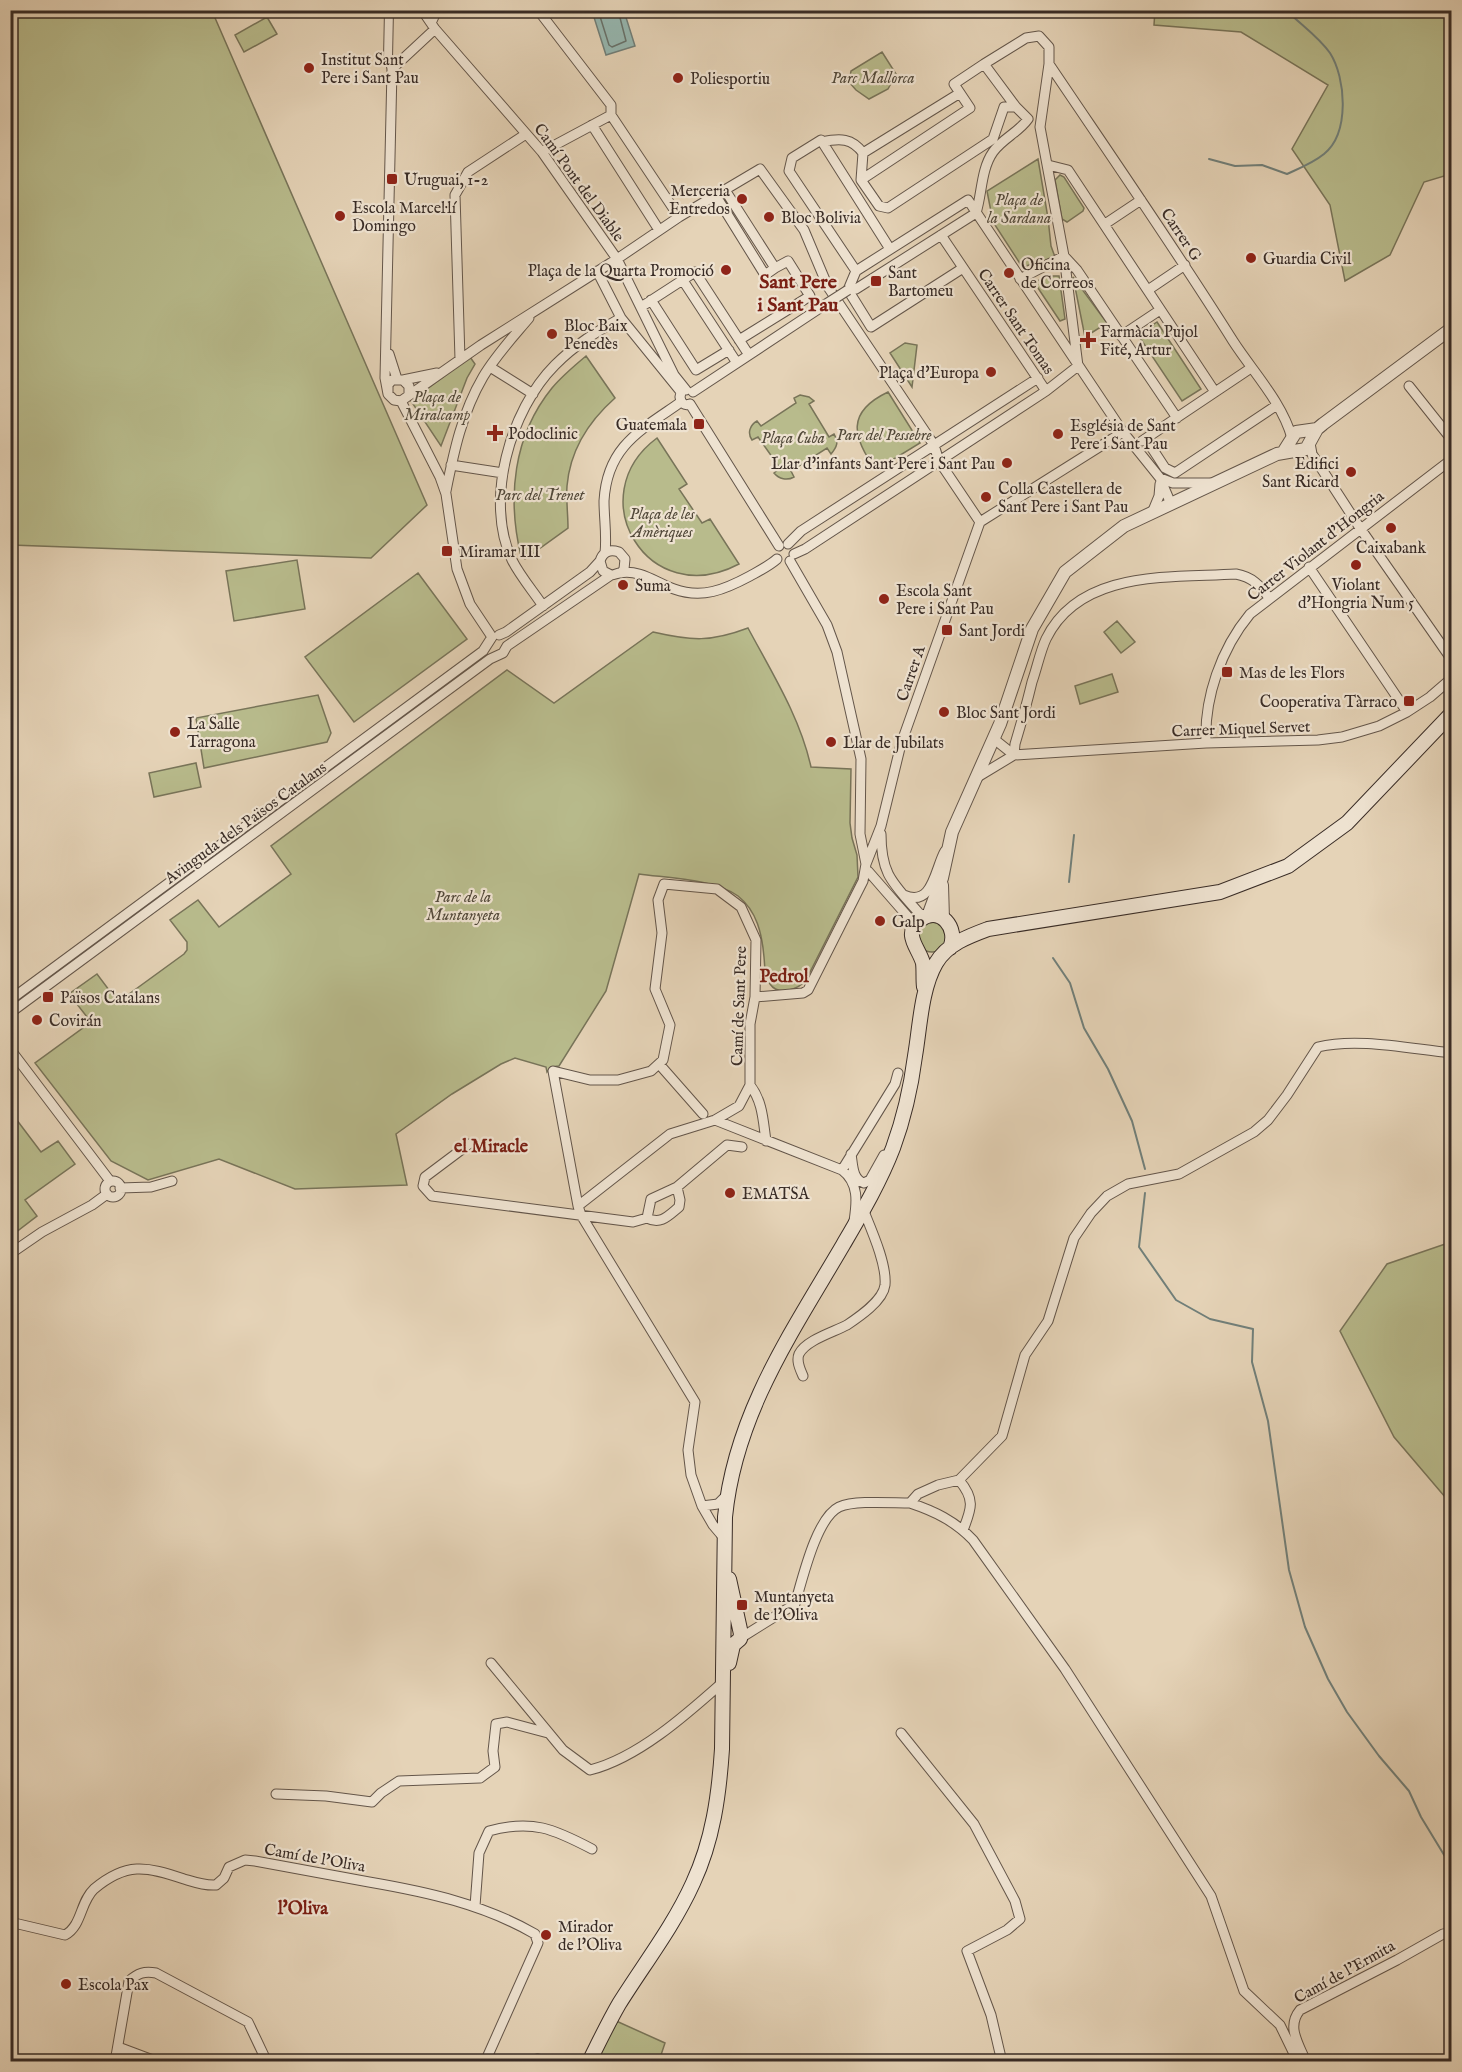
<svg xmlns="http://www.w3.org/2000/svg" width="1462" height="2072" font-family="'IM FELL English',serif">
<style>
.green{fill:#b8bb8c;stroke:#787459;stroke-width:1.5}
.water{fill:#96b7b0;stroke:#717f79;stroke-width:1.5}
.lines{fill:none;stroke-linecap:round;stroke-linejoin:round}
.shore{stroke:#68726b;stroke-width:1.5}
.stream{stroke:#717f79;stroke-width:2}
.pedestrian-casing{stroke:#64564a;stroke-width:10}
.minor-casing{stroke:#64564a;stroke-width:11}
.tertiary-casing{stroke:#64564a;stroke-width:14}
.secondary-casing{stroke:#392c26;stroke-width:16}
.pedestrian{stroke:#eee2d0;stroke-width:8}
.minor{stroke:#eee2d0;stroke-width:9}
.tertiary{stroke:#eee2d0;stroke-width:12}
.secondary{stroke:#eee2d0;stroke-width:14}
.minor-bridge-casing{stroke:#64564a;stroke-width:11;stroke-linecap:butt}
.minor-bridge{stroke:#eee2d0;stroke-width:9}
.poi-dot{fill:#8f2418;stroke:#eee2d0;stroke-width:2}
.labels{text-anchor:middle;stroke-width:4.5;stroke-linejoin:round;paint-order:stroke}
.poi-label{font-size:16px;fill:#392c26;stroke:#eee2d0;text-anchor:start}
.park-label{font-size:16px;font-style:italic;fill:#52493a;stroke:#eee2d0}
.street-label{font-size:16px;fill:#392c26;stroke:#eee2d0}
.neighbourhood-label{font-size:18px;font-weight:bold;fill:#7a1f14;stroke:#eee2d0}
.quarter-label{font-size:20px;font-weight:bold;fill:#7a1f14;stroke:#eee2d0}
</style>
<rect width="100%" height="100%" fill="#e5d3b7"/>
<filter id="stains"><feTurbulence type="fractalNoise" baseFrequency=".00333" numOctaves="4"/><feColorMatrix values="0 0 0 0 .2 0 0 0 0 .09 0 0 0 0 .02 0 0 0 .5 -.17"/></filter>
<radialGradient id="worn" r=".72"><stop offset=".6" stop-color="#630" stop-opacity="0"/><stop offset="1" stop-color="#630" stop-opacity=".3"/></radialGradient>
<path class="green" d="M11,10L212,11L427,505L371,558L11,545Z
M1155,10L1451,11V174L1424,182L1390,255L1345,281L1330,205L1292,149L1328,85L1241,32L1154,25Z
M267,17L277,34L244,52L235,35Z
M882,52L896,74L888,89L869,99L856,90L849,82L851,71Z
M1038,159L1048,218L1051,246L1055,257L1026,266L1021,265L993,222L987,191Z
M1060,175L1064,177L1084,208L1083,211L1067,222L1062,219L1055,180Z
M1050,276H1059L1065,319L1060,321L1034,282Z
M1073,277L1107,323L1085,337Z
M1157,322L1201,389L1182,401L1138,335Z
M905,343L917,345L912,387L890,353Z
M586,356L615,398C589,421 570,451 567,486C566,500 568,514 568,528L525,559L521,556C507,498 513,436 552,388C562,376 574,366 586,356Z
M470,357L475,364L467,378L441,446L411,401Z
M888,392L920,443L876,470C852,437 846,412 888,392Z
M800,395L809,397L814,401L809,404L829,437L834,434C839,442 837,447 831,454L827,448L791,471L794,477C787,481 779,479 774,473L780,468L758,437L752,440C747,433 750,425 757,421L761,426L796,403L794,398Z
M657,438L687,484L679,489L702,523L710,519L739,564C648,612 579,496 657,438Z
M297,560L305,609L234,621L226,571Z
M418,573L467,639L354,722L305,657Z
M1117,621L1135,642L1121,653L1104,632Z
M748,628C772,673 800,717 811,767L851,769L850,823L852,838L857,855L858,877L806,980C798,990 778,996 770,984C764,976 765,966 764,957C762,934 757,911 738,896C715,879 667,878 639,874L606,991L559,1066L551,1067L547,1072L546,1067L515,1058L501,1064L452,1094L396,1134L407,1185L295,1189L219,1159L148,1180L111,1161L35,1063L91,1022L69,994L97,974L118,1002L184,954L187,950V942L170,920L198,900L219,927L291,874L271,846L507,670L554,703L653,632C692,641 711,642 748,628Z
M1112,674L1118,692L1080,704L1075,686Z
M318,695L331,733L327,742L204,768L196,718Z
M196,763L201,787L154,797L149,773Z
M917 937a15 15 0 1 1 30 0a15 15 0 1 1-30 0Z
M10,1111L41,1152L58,1141L75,1164L25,1200L37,1216L11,1236Z
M1451,1242H1452L1451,1504L1394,1437L1340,1331L1387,1264Z
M614,2020L665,2043L659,2061L594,2062Z"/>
<path class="water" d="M592,11H624L635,46L606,55Z"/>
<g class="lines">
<path class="shore" d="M598,10L609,45L612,47L626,41L618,10"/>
<path class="stream" d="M1443,10L1452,34
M1209,159L1235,166L1262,165L1287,174C1300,168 1313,163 1324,154C1350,133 1346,78 1330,53C1318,36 1301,25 1286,10
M1069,882L1074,835
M1053,958L1070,983L1084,1028L1108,1069L1132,1121L1145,1169
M1145,1193L1139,1247L1176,1300L1210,1319L1253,1329L1252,1362L1268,1421L1289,1570L1305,1627L1328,1679L1347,1712L1379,1756L1409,1791L1421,1817L1452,1868"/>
<g class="pedestrian-casing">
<path id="pedestrian" d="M389,10L388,58L392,69"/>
</g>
<g class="minor-casing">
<path id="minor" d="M422,10L435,29L542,152L617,259L674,375L686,390
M538,10L611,105V115
M431,23L437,10
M1049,64C1111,156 1174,247 1233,341C1253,372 1282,402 1292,438
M960,93L863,153L861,180L879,206L888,208L993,139L1004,107H1016L1028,119C1018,133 1003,138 993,152C981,169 982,194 976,213
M592,125L659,230
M822,142C840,138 852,138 863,153
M542,152L611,115L679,217
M1048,165L1068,170L1215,392
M861,180L970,108L954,84L984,64
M716,196L765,275L775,268L725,190
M1105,224L1141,200
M941,235L1046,391L1078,366L1064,256L1040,127L1049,64V47L1039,36L1026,38L984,64L1016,107
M597,271L621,318L681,392L680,397C681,403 684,406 690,404
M856,271L789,171L792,158L821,140L890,249
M682,279L737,363
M1020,279L1064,256L1077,270L1177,418
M848,290L856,271L968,200L1123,432L1160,478L1171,504
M848,290L871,327L963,268
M848,290L856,289L976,213
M1148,290L1185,265
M651,300L696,370L729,350
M641,307L695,272L749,355
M1121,336L1160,310
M739,340L810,296L788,261L775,268
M389,354L397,379
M460,359L455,195L468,172L526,134
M490,367L533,394
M403,380L437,373
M1409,386L1452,440
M693,392L823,306
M388,394L385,378L392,69L435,29
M401,401L481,345L617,259L679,217L760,169L804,230L828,287L934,445L939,461L980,522
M401,401L440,477L446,494L457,569L470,604L492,637
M401,401L394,400L388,394V385L392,380H403L409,386V395
M690,404L779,546
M1146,439L1165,468L1175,473L1277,405
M1142,441L1251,368
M1310,443L1312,454L1360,528L1452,660
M451,465L503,473
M1160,478L1173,483H1210
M446,491C454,451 462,413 483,377C496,355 513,337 529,318
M1152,513L1159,496L1160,484
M788,544L801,531L1038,378
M605,553C607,535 604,519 604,501C607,446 641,430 681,402
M794,554L805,549L1046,391
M790,561L827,625L837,652L861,759L860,834L866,864
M1309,567L1407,712
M611,575L603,571L600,561C603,552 609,549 619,552L625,559L624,569L621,573
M543,606C533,591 520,576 512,560C484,501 510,410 555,365C576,344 596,332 621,318
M499,635L506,632L590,572L600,561
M994,739L1014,755
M1206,743C1204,698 1221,649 1250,614L1452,459
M1014,755L1015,744C1021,724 1027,703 1032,682C1037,668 1040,652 1046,639C1080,569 1171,578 1236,574C1252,577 1260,585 1269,598
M976,778L1014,755L1206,743L1318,740L1342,737L1379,726L1407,712L1430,697L1452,678
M881,834C881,875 893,883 919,913L926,917
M868,871L909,918L912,931
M904,895C933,908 935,868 945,851
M755,997L803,993L808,990L863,881L866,864L881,826L901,744L980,522L1123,432
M10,1000L483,651L492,637
M10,1013L490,659L503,653L507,646L611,575C615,575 617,573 620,573C639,569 657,583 674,589C702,599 724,590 750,576C759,571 769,566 777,559
M10,1049L110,1181
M659,1064L703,1114
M750,1085C763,1102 763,1121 766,1141
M715,1120L842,1170C859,1183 857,1202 854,1221
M469,1144L425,1177L423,1186L432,1196L633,1222L647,1218L651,1199L677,1187L727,1145L742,1147
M851,1154C853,1165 852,1179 864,1183L870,1180L884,1155
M842,1170L895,1084L898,1073
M105 1189a8 8 0 1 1 16 0a8 8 0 1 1-16 0Z
M120,1188L151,1187L172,1181
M578,1206L670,1134L715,1120L739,1106L750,1085V1024L755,997L756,940L741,907L717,889L664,884L658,900L662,933L655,989L670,1025L663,1060L651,1071L618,1080H590L553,1071L578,1206L581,1215L695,1402L688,1450L691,1475L702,1506L713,1525L724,1538
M647,1218C661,1225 668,1216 679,1207L680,1200L677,1187
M10,1254L42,1232L92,1205L107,1194
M803,1376C800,1369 796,1361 799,1354C806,1340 834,1332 847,1325C859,1317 883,1301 885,1285C887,1264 871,1229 863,1209
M959,1480C975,1499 972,1508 963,1530
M910,1503C934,1511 955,1521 973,1540L1065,1669L1211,1896L1244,1991L1280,2025L1298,2062
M702,1506L718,1504L727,1495
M739,1639L795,1604C802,1581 816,1518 839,1507C855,1500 891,1503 910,1503L918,1494L938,1485L959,1480L1002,1436L1025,1355L1048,1321L1074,1238L1091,1213L1107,1196L1128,1184L1179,1174L1254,1132L1268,1120L1287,1095L1318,1047C1358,1037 1410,1049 1452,1053
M491,1663L563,1750L590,1770C638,1758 687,1714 723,1682
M901,1733L974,1824L1015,1901L1020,1919L1007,1930L967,1951L991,2015L1002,2062
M276,1794L326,1796L372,1802L381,1793L399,1781L480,1778L495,1767L493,1751L496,1724L507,1722L548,1733
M475,1906L479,1853L489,1831C532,1819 554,1829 592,1849
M10,1922L65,1935C82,1926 80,1902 94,1889C126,1862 146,1866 184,1879C194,1882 205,1886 216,1885L224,1878L229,1867L245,1860L255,1861C293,1868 331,1875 369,1882C427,1892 483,1904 535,1934L538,1943L485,2062
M118,2047L158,2062
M115,2062L129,1981C138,1973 144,1971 156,1973L248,2022L267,2062
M522,2062L538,2059L540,2062
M1306,2062C1299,2044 1286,2027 1300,2010L1397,1960L1443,1934L1452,1932"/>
</g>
<g class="tertiary-casing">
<path id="tertiary" d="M1284,451L1296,432L1317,429
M942,885L943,919
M928,916L942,878L952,832L1000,724L1032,629L1065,572L1124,526L1277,454L1306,449L1317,429L1323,424L1452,328"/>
</g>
<g class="secondary-casing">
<path id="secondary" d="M924,987C923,979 924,971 923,963C919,948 902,934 920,920C940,905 959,928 950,948
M729,1579L741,1634L740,1639L733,1645L729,1663
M589,2062C599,2042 608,2023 619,2004C644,1964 673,1927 693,1883C713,1840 719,1795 722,1749L725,1517C735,1414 792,1332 843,1245C861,1214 880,1182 893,1148C904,1118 911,1087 915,1056C920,1027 921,989 936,963C947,944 969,936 988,929L1220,892L1288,866L1347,823L1452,713"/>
</g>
<use href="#pedestrian" class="pedestrian"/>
<use href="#minor" class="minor"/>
<use href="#tertiary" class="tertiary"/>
<use href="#secondary" class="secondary"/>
<g class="minor-bridge-casing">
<path id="minor-bridge" d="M823,306L848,290"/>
</g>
<use href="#minor-bridge" class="minor-bridge"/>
</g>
<g class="poi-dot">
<circle cx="309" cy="68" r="6"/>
<circle cx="678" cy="78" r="6"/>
<rect x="386" y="173" width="12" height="12" rx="3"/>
<circle cx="742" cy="199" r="6"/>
<circle cx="340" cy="216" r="6"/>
<circle cx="769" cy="217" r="6"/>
<circle cx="1251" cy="258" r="6"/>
<circle cx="726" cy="270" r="6"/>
<circle cx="1009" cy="273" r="6"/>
<rect x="870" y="275" width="12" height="12" rx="3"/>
<circle cx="552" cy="334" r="6"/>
<path d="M1085 331h6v6h6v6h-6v6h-6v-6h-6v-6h6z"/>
<circle cx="991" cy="372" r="6"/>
<rect x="693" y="418" width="12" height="12" rx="3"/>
<path d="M492 424h6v6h6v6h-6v6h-6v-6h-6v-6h6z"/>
<circle cx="1058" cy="434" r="6"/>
<circle cx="1007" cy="463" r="6"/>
<circle cx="1351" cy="472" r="6"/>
<circle cx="986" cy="497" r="6"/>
<circle cx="1391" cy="528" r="6"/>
<rect x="441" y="545" width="12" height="12" rx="3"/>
<circle cx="1356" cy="565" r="6"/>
<circle cx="623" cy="585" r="6"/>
<circle cx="884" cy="599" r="6"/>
<rect x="941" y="624" width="12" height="12" rx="3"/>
<rect x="1221" y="666" width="12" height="12" rx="3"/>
<rect x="1403" y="695" width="12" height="12" rx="3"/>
<circle cx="944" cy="712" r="6"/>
<circle cx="175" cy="732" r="6"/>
<circle cx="831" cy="742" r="6"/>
<circle cx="880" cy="921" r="6"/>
<rect x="42" y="991" width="12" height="12" rx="3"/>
<circle cx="37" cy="1020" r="6"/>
<circle cx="730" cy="1193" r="6"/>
<rect x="736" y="1599" width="12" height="12" rx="3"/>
<circle cx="546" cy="1935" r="6"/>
<circle cx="66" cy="1984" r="6"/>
</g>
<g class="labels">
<g class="poi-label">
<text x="321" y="65">Institut Sant<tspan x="321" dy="18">Pere i Sant Pau</tspan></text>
<text x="690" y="84">Poliesportiu</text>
<text x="404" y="185">Uruguai, 1-2</text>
<text x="730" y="196" text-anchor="end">Merceria<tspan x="730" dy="18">Entredos</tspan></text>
<text x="352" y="213">Escola Marcel·lí<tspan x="352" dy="18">Domingo</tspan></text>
<text x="781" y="223">Bloc Bolivia</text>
<text x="1263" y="264">Guardia Civil</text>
<text x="1021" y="270">Oficina<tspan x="1021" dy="18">de Correos</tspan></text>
<text x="714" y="276" text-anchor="end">Plaça de la Quarta Promoció</text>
<text x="888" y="278">Sant<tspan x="888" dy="18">Bartomeu</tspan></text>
<text x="564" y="331">Bloc Baix<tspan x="564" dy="18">Penedès</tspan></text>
<text x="1100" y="337">Farmàcia Pujol<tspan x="1100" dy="18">Fité, Artur</tspan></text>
<text x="979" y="378" text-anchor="end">Plaça d'Europa</text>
<text x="687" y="430" text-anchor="end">Guatemala</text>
<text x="1070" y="431">Església de Sant<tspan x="1070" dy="18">Pere i Sant Pau</tspan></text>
<text x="508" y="439">Podoclinic</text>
<text x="995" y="469" text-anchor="end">Llar d'infants Sant Pere i Sant Pau</text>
<text x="1339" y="469" text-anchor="end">Edifici<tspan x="1339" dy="18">Sant Ricard</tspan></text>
<text x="998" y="494">Colla Castellera de<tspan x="998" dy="18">Sant Pere i Sant Pau</tspan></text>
<text x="1391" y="553" text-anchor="middle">Caixabank</text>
<text x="459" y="557">Miramar III</text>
<text x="1356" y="590" text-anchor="middle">Violant<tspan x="1356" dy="18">d'Hongria Num 5</tspan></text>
<text x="635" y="591">Suma</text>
<text x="896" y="596">Escola Sant<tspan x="896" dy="18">Pere i Sant Pau</tspan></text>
<text x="959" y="636">Sant Jordi</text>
<text x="1239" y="678">Mas de les Flors</text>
<text x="1397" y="707" text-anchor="end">Cooperativa Tàrraco</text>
<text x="956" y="718">Bloc Sant Jordi</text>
<text x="187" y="729">La Salle<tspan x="187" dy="18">Tarragona</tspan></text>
<text x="843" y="748">Llar de Jubilats</text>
<text x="892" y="927">Galp</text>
<text x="60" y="1003">Països Catalans</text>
<text x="49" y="1026">Covirán</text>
<text x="742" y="1199">EMATSA</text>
<text x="754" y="1602">Muntanyeta<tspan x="754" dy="18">de l'Oliva</tspan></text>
<text x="558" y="1932">Mirador<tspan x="558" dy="18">de l'Oliva</tspan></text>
<text x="78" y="1990">Escola Pax</text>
</g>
<g class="park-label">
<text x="873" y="83">Parc Mallorca</text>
<text x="1019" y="205">Plaça de<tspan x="1019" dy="18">la Sardana</tspan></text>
<text x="437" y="402">Plaça de<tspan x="437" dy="18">Miralcamp</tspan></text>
<text x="884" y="440">Parc del Pessebre</text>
<text x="793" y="443">Plaça Cuba</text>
<text x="540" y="500">Parc del Trenet</text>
<text x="662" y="519">Plaça de les<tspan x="662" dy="18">Amèriques</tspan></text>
<text x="463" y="902">Parc de la<tspan x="463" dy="18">Muntanyeta</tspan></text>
</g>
<g class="street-label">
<text transform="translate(580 182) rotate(54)" y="6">Camí Pont del Diable</text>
<text transform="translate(1182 234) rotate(56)" y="6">Carrer G</text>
<text transform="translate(1017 321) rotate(56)" y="6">Carrer Sant Tomas</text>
<text transform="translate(1315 545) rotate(-38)" y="6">Carrer Violant d'Hongria</text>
<text transform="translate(910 673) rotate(-71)" y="6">Carrer A</text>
<text transform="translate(1241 728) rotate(-2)" y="6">Carrer Miquel Servet</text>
<text transform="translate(245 822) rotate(-36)" y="6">Avinguda dels Països Catalans</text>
<text transform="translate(738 1006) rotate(-88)" y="6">Camí de Sant Pere</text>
<text transform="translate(315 1857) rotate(10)" y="6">Camí de l'Oliva</text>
<text transform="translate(1344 1971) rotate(-29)" y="6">Camí de l'Ermita</text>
</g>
<g class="neighbourhood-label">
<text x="784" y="982">Pedrol</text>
<text x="491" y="1152">el Miracle</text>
<text x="303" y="1914">l'Oliva</text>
</g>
<g class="quarter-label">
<text x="798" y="288">Sant Pere<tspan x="798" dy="23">i Sant Pau</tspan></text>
</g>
</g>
<rect width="1462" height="2072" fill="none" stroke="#e5d3b7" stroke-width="36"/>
<rect x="12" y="12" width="1438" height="2048" fill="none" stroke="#392c26" stroke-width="3"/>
<rect x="18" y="18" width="1426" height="2036" fill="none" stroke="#392c26" stroke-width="1.5"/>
<rect width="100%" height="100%" filter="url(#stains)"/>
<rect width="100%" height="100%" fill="url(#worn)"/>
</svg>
